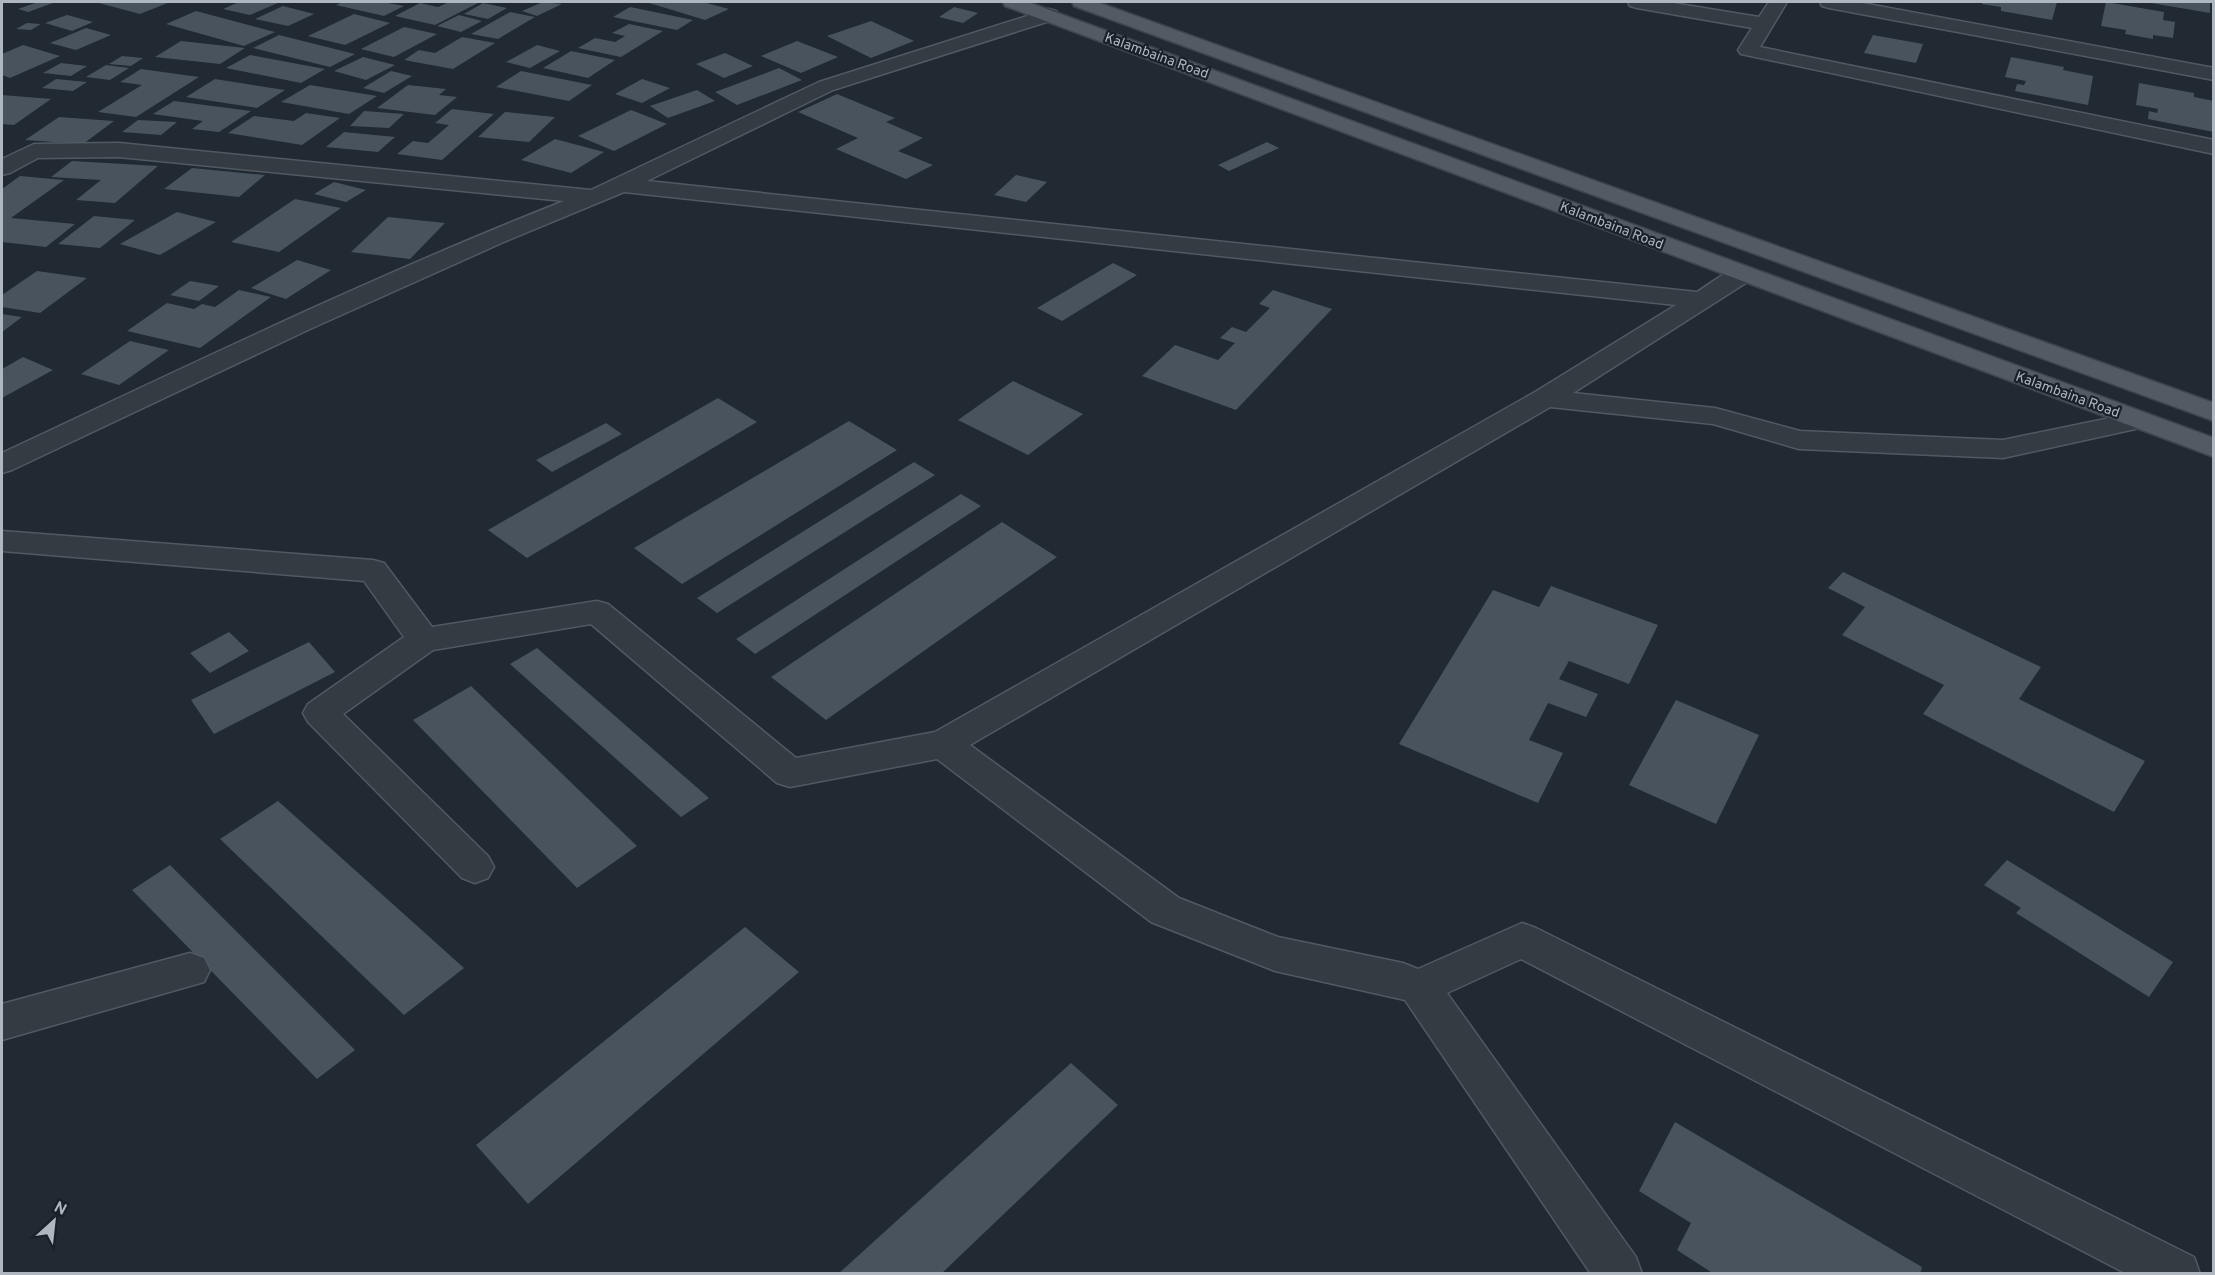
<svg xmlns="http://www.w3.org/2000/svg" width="2215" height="1275" font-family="Overpass,sans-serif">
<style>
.building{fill:#49535e}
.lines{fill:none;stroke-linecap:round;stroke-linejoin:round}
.minor-casing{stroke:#515961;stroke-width:3}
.major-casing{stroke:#3d444d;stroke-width:3}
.minor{fill:#343b43;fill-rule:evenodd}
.major{fill:#525a63;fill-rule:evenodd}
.labels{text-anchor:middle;stroke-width:4.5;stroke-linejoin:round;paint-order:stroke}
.far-street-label{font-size:14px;fill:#aeb6c0;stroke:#192027}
</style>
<rect width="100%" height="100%" fill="#212932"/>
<path class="building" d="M38,2H56L28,12L18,9Z
M95,2H170L140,14Z
M239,2H280L250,15L223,9Z
M342,2H383L404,6L384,16L336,5Z
M449,2L478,3L435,25L395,16L420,3L438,7Z
M543,2L562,4L537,16L522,11Z
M646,2H703L729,9L705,20Z
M1982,2H2057L2052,20L2001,11V7L1982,4Z
M2106,2L2164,12L2163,20L2175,22L2173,38L2153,35V39L2125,34L2126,30L2101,26Z
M2152,2H2210V13L2151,3Z
M483,3L507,8L488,19L464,14Z
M283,6L314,14L288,26L255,19Z
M630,7L693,20L677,30L613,17Z
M954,7L978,13L963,23L939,17Z
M196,11L275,32L244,46L166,24Z
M510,12L535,17L498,39L471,34Z
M354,14L390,23L345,45L308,36Z
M67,15L93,22L72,31L45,23Z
M459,15L482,21L461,32L437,26Z
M871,21L914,41L871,58L827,36Z
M27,23L41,24L31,30L16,29Z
M629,24L663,31L621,57L578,48L595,38L615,42L625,36L612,33Z
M404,27L437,34L394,57L361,49Z
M86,28L111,35L76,50L50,43Z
M279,35L355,54L330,67L253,48Z
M1873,35L1923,44L1916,63L1864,53Z
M462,37L495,43L453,69L404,60L419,50L435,53Z
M181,41L245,48L220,64L155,57Z
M797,41L838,57L801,73L761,56Z
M23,45L60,56L10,78L2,75V54Z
M537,45L560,51L530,68L506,62Z
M571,51L615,60L588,78L543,68Z
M725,53L753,66L724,78L696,64Z
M250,55L325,69L301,83L226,68Z
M122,56L143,58L131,66L109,64Z
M363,57L395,65L366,80L334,71Z
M2011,57L2064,67L2063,70L2093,76L2088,105L2015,91L2017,84L2024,85L2026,81L2005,77Z
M61,63L87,66L71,76L43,73Z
M106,65L129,68L110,80L86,77Z
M779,68L802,80L737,105L715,92Z
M141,69L199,77L136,117L98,112L142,85L120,82Z
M391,71L412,76L384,93L363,88Z
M521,71L592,85L569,101L496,87Z
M56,79L87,82L73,91L42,88Z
M215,79L285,90L257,108L186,97Z
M642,79L670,88L642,103L615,94Z
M2139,83L2194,93V97L2214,101V132L2148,119L2149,111L2157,113L2158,109L2136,105Z
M310,85L377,96L349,114L281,102Z
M408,85L446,89L439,95L457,97L435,115L377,108Z
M697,90L715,101L668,118L650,106Z
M837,94L895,118L886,122L923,138L898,151L933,165L906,179L836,149L858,138L798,112Z
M2,95L51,99L14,125L2,124Z
M174,101L251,111L219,132L192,129L203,121L153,114Z
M452,109L494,114L442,160L397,154L413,141L428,143L449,125L435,123Z
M631,110L667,124L614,151L578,136Z
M364,111L404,114L389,128L350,126Z
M505,112L555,117L529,142L478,137Z
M306,113L340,118L302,145L228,133L254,116L294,121Z
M59,117L114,121L83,144L25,140Z
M138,120L177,122L161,135L122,132Z
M344,132L395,137L378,152L326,147Z
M555,139L604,152L571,173L521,160Z
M1267,142L1279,148L1229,171L1218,165Z
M72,161L158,166L115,203L76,200L101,180L51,177Z
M192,168L265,175L239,197L164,189Z
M1016,175L1047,182L1026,202L994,195Z
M20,176L64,180L11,218L75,224L46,247L2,242V189Z
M334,182L366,190L346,202L314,194Z
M295,199L341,208L279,252L231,242Z
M177,212L216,222L160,255L120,244Z
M94,216L135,220L100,248L58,244Z
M388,217L445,223L410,259L351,252Z
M297,260L331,270L286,299L251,288Z
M1113,263L1137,275L1062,321L1037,308Z
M37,271L87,278L40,313L2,307V295Z
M190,281L219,286L199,301L170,295Z
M239,290L271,297L200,348L127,331L167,303L194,309L202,304L215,307Z
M1273,290L1332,309L1236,410L1142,376L1175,345L1218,360L1235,343L1220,338L1232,327L1246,332L1270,308L1259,304Z
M2,314L22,317L2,332Z
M130,341L169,350L119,385L81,374Z
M23,357L53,370L2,398V369Z
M1013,381L1083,414L1028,455L958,420Z
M718,398L757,422L527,558L488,530Z
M849,421L897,450L682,584L634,548Z
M606,423L622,434L552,472L536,460Z
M914,462L935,475L717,613L697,598Z
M961,494L981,506L755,654L736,639Z
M1002,522L1057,557L826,720L771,677Z
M1843,572L2041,667L2019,699L2145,761L2114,812L1923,714L1944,685L1842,635L1865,607L1828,588Z
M1551,586L1658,625L1629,684L1569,661L1559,679L1598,694L1586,717L1548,703L1529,740L1563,753L1538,803L1399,744L1493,590L1539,607Z
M229,632L249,651L210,673L190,653Z
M309,642L335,672L214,734L191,700Z
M537,648L709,798L681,817L510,664Z
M471,686L637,846L577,888L413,720Z
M1676,700L1759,735L1716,824L1629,785Z
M278,801L464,968L404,1015L220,839Z
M2007,860L2173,962L2149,997L2016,913L2021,908L1984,885Z
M170,865L355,1050L317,1079L132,890Z
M745,927L799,972L528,1204L476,1145Z
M1071,1063L1118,1105L941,1274H838Z
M1675,1122L1922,1267L1920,1274H1714L1677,1250L1691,1223L1639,1191Z"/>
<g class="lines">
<g class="minor-casing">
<path id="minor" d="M1628,2H1667L1759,17L1769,2H1787L1760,47L2214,140V154L1741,54L1738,50L1752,28L1637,8L1630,6Z
M1820,2H1857L2214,68V80L1829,8L1822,6Z
M1049,9L1056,11L1059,15L1056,19L833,90L647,181L1697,292C1713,282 1732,264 1752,269L1755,274L1752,279L1573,393L1715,408L1800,431L2003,440L2139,412L2149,414L2153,420L2149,426L2003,458L1799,449L1713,424L1550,407L970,745L1179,898L1278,937L1403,963L1418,969L1522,923L1536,928L2194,1257L2200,1274H2127L1521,959L1447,993L1636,1257L1642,1274H1591L1405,1000L1275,971L1151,922L937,759L790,787L777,783L591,624L433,650L343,714L488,856L494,867L488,878L475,883L462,878L308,722L303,713L308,704L404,637L364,581L2,551V531L373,560L384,563L432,627L597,601L608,604L796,758L935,732L1535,392L1676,305L624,192L506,241L310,329L12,470L2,473V453C188,366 373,276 564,201L119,157L38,158L10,173L2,175V159L34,144L119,143L591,190L819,82Z
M190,953L204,958L210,970L204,982L2,1040V1004Z"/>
</g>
<g class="major-casing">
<path id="major" d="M1003,2H1028L2214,438V457L1005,6Z
M1072,2H1097L2214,403V421L1074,6Z"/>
</g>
<use href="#minor" class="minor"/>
<use href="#major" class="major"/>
</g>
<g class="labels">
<g class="far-street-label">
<text transform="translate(1157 55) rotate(20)" y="5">Kalambaina Road</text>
<text transform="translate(1612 225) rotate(21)" y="5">Kalambaina Road</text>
<text transform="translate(2068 394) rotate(20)" y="5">Kalambaina Road</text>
</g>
</g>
<rect width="2215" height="1275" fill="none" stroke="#aeb6c0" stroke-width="6"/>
<g transform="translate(54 1221) rotate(27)" stroke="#192027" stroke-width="4.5" paint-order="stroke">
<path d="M0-4.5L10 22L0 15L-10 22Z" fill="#aeb6c0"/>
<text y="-9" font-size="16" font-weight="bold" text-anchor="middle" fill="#aeb6c0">N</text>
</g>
</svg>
